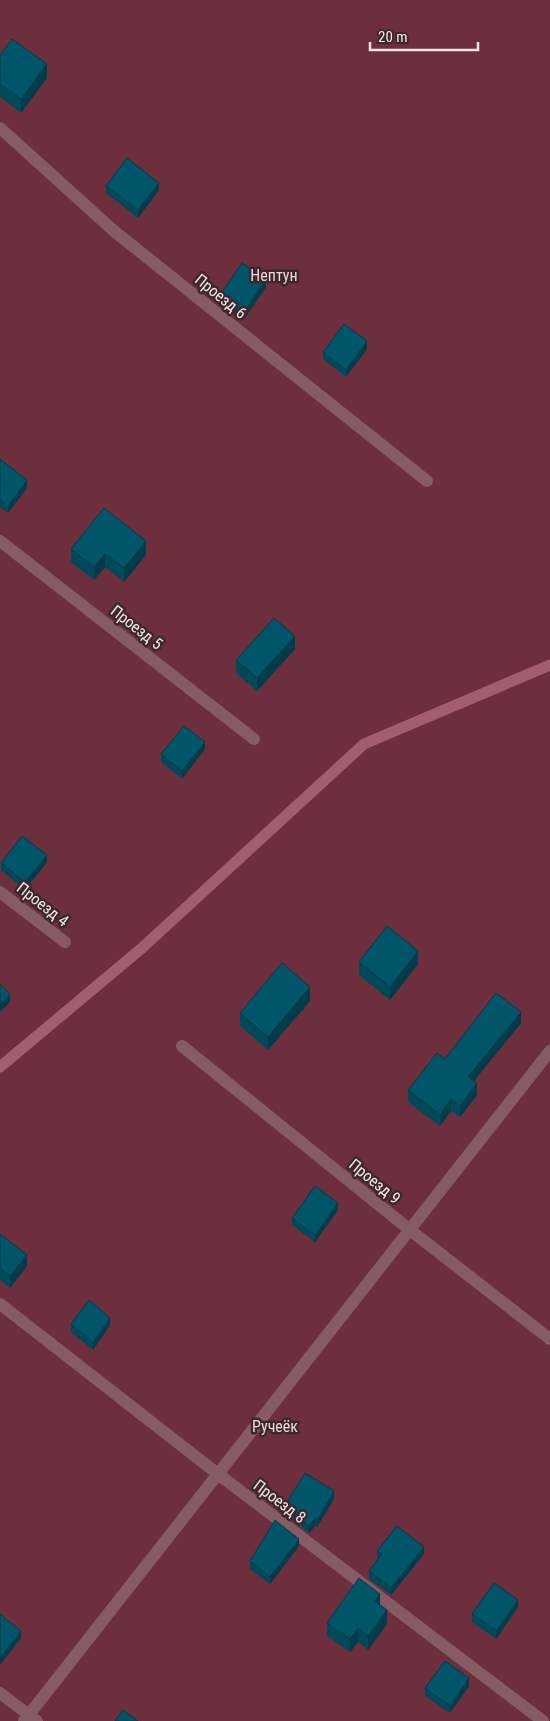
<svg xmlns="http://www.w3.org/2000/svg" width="550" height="1721" font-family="'Roboto Condensed',sans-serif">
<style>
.green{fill:#6d2f3e}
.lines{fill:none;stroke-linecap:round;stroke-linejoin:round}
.stream{stroke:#a25e71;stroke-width:11}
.service{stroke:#865c64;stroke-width:12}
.minor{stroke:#865c64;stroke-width:12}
.wall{fill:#004959}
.shaded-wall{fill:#003c49}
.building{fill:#005568;stroke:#003c49}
.labels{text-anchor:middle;stroke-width:5;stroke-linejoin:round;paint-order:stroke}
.park-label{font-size:16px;fill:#f0d4d9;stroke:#3d292d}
.street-label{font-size:16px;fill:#f3e5e7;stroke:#3d292d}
</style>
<rect width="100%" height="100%" fill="#3d292d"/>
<path class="green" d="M0,0H550V1721H0Z"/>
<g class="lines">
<path class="stream" d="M0,1067L142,948L364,744L550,665"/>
<path class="service" d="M0,128L114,231L427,481
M0,541L254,739
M0,892L65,942
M182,1046L410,1230L550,1339
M0,1304L218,1474L543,1721
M0,1693L37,1721"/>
<path class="minor" d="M24,1721L550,1051"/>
</g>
<path class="wall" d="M0,55L47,78L21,113L0,97Z
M106,186L159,190L138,218L106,193Z
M266,287L244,319L220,303V295Z
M367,349L346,377L323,359V352Z
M0,459L27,488L8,513L0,507Z
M71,549L146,555L124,582L105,567L94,580L71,562Z
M295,649L257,691L236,673V660Z
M205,749L182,779L161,762V754Z
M47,862L25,890L1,870V863Z
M359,962L418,964L390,1000L359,975Z
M310,1001L268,1050L240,1026V1013Z
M521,1023L474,1081L477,1095L460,1117L451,1111L440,1126L408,1102V1090L445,1059Z
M338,1210L315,1242L292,1225V1218Z
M0,1234L27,1266L10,1288L0,1280Z
M71,1324L110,1325L93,1350L71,1332Z
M334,1499L317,1527L315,1526L309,1533L284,1514V1507Z
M299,1546L270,1584L250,1569V1561Z
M377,1551L424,1554L391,1595L369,1579V1571L378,1559L377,1558Z
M380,1605L387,1624L368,1650L358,1642L350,1652L327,1636V1623Z
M518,1607L496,1639L472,1622V1614Z
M469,1686L450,1713L425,1696V1688Z"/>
<path class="shaded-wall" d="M47,64V78L21,113V99Z
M159,183V190L138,218V210Z
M266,279V287L244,319V312Z
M367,341V349L346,377V370Z
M27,480V488L8,513V506Z
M146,541V555L124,582V568Z
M105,554V567L94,580V567Z
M295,636V649L257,691V678Z
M205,742V749L182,779V771Z
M47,855V862L25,890V882Z
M418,951V964L390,1000V987Z
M310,987V1001L268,1050V1037Z
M10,994V1002L0,1012V1005Z
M521,1012V1023L468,1088V1077Z
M477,1083V1095L460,1117V1106Z
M451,1099V1111L440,1126V1115Z
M338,1203V1210L315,1242V1235Z
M27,1255V1266L10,1288V1276Z
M110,1318V1325L93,1350V1342Z
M334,1491V1499L317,1527V1520Z
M315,1518V1526L309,1533V1526Z
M299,1539V1546L270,1584V1577Z
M424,1547V1554L391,1595V1588Z
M380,1594V1608L375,1601Z
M518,1600V1607L496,1639V1631Z
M387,1610V1624L368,1650V1636Z
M358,1628V1642L350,1652V1639Z
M21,1631V1638L0,1665V1658Z
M469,1678V1686L450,1713V1706Z"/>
<path class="building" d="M12,39L47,64L21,99L0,84V55Z
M127,158L159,183L138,210L106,186Z
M242,263L266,279L244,312L220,295Z
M344,324L367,341L346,370L323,352Z
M0,459L27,480L8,506L0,500Z
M104,508L146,541L124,568L105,554L94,567L71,549Z
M274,618L295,636L257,678L236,660Z
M184,726L205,742L182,771L161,754Z
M22,836L47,855L25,882L1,863Z
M387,926L418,951L390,987L359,962Z
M282,963L310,987L268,1037L240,1013Z
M0,984L10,994L0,1005Z
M496,993L521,1012L468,1077L477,1083L460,1106L451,1099L440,1115L408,1090L437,1053L445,1059Z
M315,1186L338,1203L315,1235L292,1218Z
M0,1234L27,1255L10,1276L0,1268Z
M89,1300L110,1318L93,1342L71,1324Z
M305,1473L334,1491L317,1520L315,1518L309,1526L284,1507Z
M275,1520L299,1539L270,1577L250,1561Z
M397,1526L424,1547L391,1588L369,1571L382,1554L377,1551Z
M359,1578L380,1594L375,1601L387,1610L368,1636L358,1628L350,1639L327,1623Z
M494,1583L518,1600L496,1631L472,1614Z
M0,1614L21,1631L0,1658Z
M445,1661L469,1678L450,1706L425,1688Z
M123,1710L138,1721H115Z"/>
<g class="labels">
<g class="park-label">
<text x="274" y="281">Нептун</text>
<text x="275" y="1432">Ручеёк</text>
</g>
<g class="street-label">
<text transform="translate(221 296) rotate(39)" y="6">Проезд 6</text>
<text transform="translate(137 627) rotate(38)" y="6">Проезд 5</text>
<text transform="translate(43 904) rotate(38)" y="6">Проезд 4</text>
<text transform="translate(375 1181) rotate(39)" y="6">Проезд 9</text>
<text transform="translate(280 1501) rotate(37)" y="6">Проезд 8</text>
</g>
</g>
<path d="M370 42v8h108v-8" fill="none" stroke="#f3e5e7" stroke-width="2.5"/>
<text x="378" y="42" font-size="15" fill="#f3e5e7" stroke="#3d292d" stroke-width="4" paint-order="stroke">20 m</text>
</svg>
